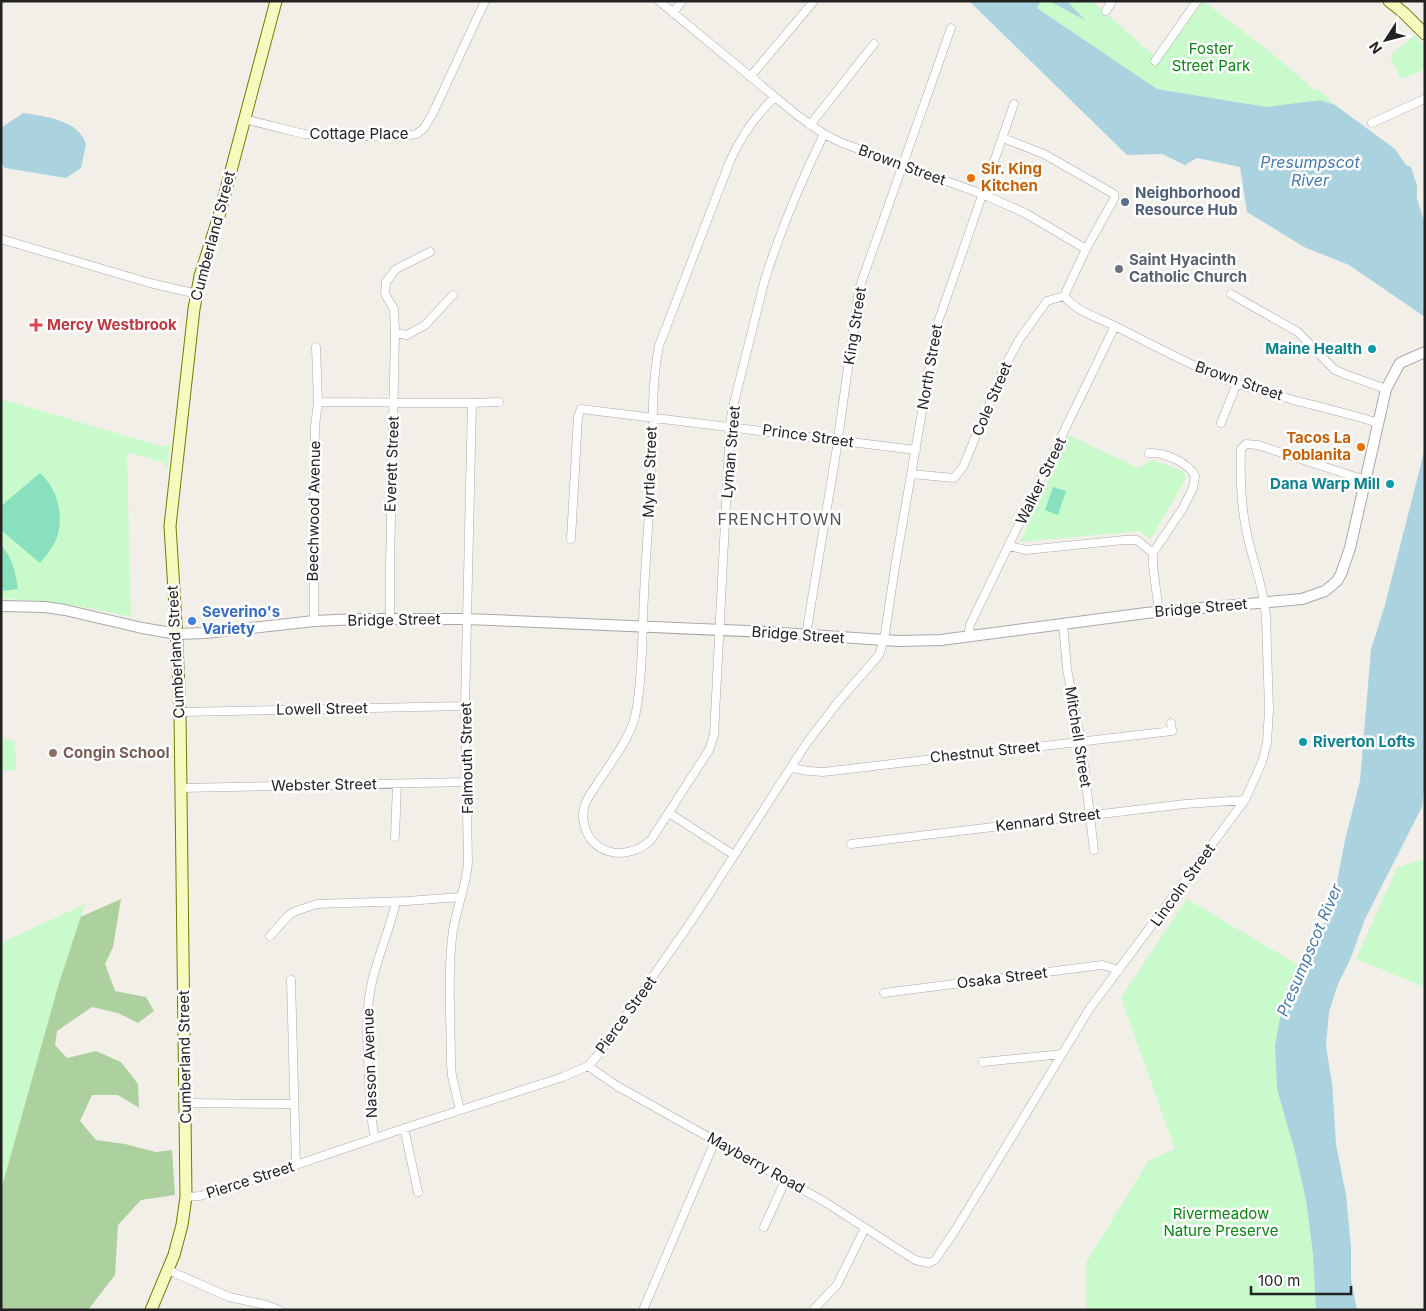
<svg xmlns="http://www.w3.org/2000/svg" width="1426" height="1311" font-family="Inter,sans-serif">
<style>
.forest{fill:#add19e}
.park{fill:#c8facc}
.pitch{fill:#88e0be}
.water{fill:#aad3df}
.lines{fill:none;stroke-linecap:round;stroke-linejoin:round}
.minor-casing{stroke:#a9a9a9;stroke-width:9}
.tertiary-casing{stroke:#a9a9a9;stroke-width:12}
.secondary-casing{stroke:#707d05;stroke-width:13}
.minor{stroke:#fff;stroke-width:8}
.tertiary{stroke:#fff;stroke-width:10}
.secondary{stroke:#f7fabf;stroke-width:11}
.food-dot{fill:#e8710a;stroke:#fff;stroke-width:2}
.service-dot{fill:#5c6f8a;stroke:#fff;stroke-width:2}
.worship-dot{fill:#6b7280;stroke:#fff;stroke-width:2}
.health-dot{fill:#e0444e;stroke:#fff;stroke-width:2}
.culture-dot{fill:#0f9aa8;stroke:#fff;stroke-width:2}
.shop-dot{fill:#3f7fe0;stroke:#fff;stroke-width:2}
.education-dot{fill:#8d6e63;stroke:#fff;stroke-width:2}
.labels{text-anchor:middle;stroke-width:5;stroke-linejoin:round;paint-order:stroke}
.park-label{font-size:15px;fill:#0c8416;stroke:#fff}
.street-label{font-size:15px;fill:#222;stroke:#fff}
.food-label{font-size:15px;font-weight:bold;fill:#c56008;stroke:#fff;text-anchor:start}
.service-label{font-size:15px;font-weight:bold;fill:#4e5e75;stroke:#fff;text-anchor:start}
.worship-label{font-size:15px;font-weight:bold;fill:#5b616d;stroke:#fff;text-anchor:start}
.health-label{font-size:15px;font-weight:bold;fill:#be3a42;stroke:#fff;text-anchor:start}
.culture-label{font-size:15px;font-weight:bold;fill:#0d838f;stroke:#fff;text-anchor:end}
.shop-label{font-size:15px;font-weight:bold;fill:#366cbe;stroke:#fff;text-anchor:start}
.education-label{font-size:15px;font-weight:bold;fill:#785e54;stroke:#fff;text-anchor:start}
.water-label{font-size:16px;font-style:italic;fill:#4a7aab;stroke:#fff}
.neighbourhood-label{font-size:16px;letter-spacing:1px;fill:#555;stroke:#fff}
</style>
<rect width="100%" height="100%" fill="#f2efe9"/>
<path class="forest" d="M121,899L113,947L105,964L115,991L146,997L154,1011L138,1023L118,1013L92,1007L57,1031L55,1045L67,1058L96,1051L121,1062L138,1084L139,1108L118,1095H92L80,1121L96,1140L125,1144L156,1152L172,1150L175,1195L141,1200L118,1225L115,1275L88,1310H1V952Z"/>
<path class="park" d="M1041,1H1049L1083,19L1067,1H1092L1160,61L1203,1C1241,30 1280,58 1314,90L1318,89L1335,105L1320,100L1267,107L1157,89L1037,8Z
M1415,35L1425,47V69L1401,79L1390,56Z
M1,399L164,447L170,443L167,470L165,465L162,462L127,452L131,617C88,607 46,599 1,599Z
M1069,435L1138,468L1152,460L1183,471L1186,478L1151,539L1140,531L1020,542Z
M1,736L8,740L15,741L16,770L1,771Z
M1425,858V987L1356,959L1397,868Z
M1187,899L1298,965L1284,996L1275,1045L1277,1089L1295,1152L1306,1200L1313,1254L1316,1310H1086V1263L1148,1161L1175,1149L1121,998Z
M85,904L59,983L1,1190V943Z"/>
<path class="pitch" d="M40,473C59,490 66,521 54,544C50,551 45,557 40,563L1,530V506Z
M1053,487L1066,491L1058,515L1045,510Z
M1,545C13,559 15,570 18,589L1,591Z"/>
<path class="water" d="M969,1H1041L1037,8L1157,89L1267,107L1320,100L1335,105L1395,149L1406,165L1411,167L1417,186V199L1425,223V317L1349,265L1304,247L1247,212L1240,167L1197,158L1185,165L1162,154L1127,155Z
M1049,1H1067L1085,20Z
M23,113C44,116 79,120 86,144L81,168L66,178L5,168L1,163V128Z
M1425,448V779L1422,807L1365,919L1350,960L1338,984L1329,1012L1326,1046L1332,1083L1336,1144L1346,1195L1351,1247V1279L1357,1310H1316L1313,1254L1306,1200L1295,1152L1277,1089L1275,1045L1284,996L1298,965L1317,938L1333,902L1345,840L1360,781L1371,649L1385,605Z"/>
<g class="lines">
<g class="minor-casing">
<path id="minor" d="M659,1L797,115L824,134L842,143L982,194L1025,213L1086,249
M1106,11L1112,1
M673,13L682,1
M1155,61L1197,1
M750,77L814,1
M775,97C755,116 741,136 730,161L659,346C652,381 653,416 652,452C651,499 646,547 644,595C642,633 643,673 636,712C632,735 614,758 601,778C593,791 582,802 583,818C587,855 626,863 651,840L709,750L714,735L730,426L732,411L765,279C781,229 801,181 824,134
M244,119L304,134L331,136H400L417,134L424,128L432,115L485,1
M1372,123L1425,99
M810,125L874,44
M1003,138L1044,154L1114,194V199L1086,249L1064,296
M1,239L150,283L197,294
M1231,294L1298,332L1335,370L1347,375L1386,389
M1064,296C1077,312 1097,317 1115,326C1155,346 1193,367 1235,383C1282,399 1331,408 1378,423
M395,333L407,335L425,325L453,295
M318,402L472,403L499,402
M1221,423L1237,383
M1149,453C1164,452 1188,462 1195,476L1193,488L1183,508L1153,553V566L1159,612
M911,474L954,478L963,467L1005,366L1019,340L1047,301L1064,296
M571,539L578,416L581,409L916,450
M1009,546L1026,550L1124,540H1137L1153,553
M390,619V564L395,333L394,309L385,294L386,282L396,269L430,252
M314,621V489L315,426L318,402L316,347
M1063,624L1067,669L1081,741L1094,850
M806,635L836,453L859,289L951,28
M968,637L970,625L1115,326
M180,712L465,706
M791,768L809,771L823,772L1172,731L1171,723
M180,788L467,782
M669,813L734,855
M395,837L397,784
M851,844L1185,804L1245,800
M270,936L289,915L296,911L317,904L407,901L461,897
M291,980L296,1164
M884,993L1102,965L1119,970
M983,1062L1062,1054
M588,1066L617,1086L825,1202L915,1260L929,1263L935,1260L956,1229L1090,1008L1245,800L1262,762L1267,743L1269,709L1266,617C1264,588 1253,562 1247,534C1241,507 1240,477 1241,449L1246,444L1258,445L1365,480
M185,1103L294,1104
M460,1110L452,1076L451,1064C451,1020 447,974 453,930C457,907 466,886 468,863L465,706L472,403
M404,1128L418,1192
M375,1138C370,1118 370,1098 369,1077C367,1045 365,1013 372,982C378,955 390,929 396,902
M186,1197L200,1196L234,1186L399,1130L563,1077L588,1066L598,1055L695,916L806,744L838,702L879,655L884,640L895,567L937,325L1014,104
M764,1227L786,1179
M168,1270L229,1297L266,1305L279,1310
M643,1310L715,1141
M813,1310L837,1285L865,1228"/>
</g>
<g class="tertiary-casing">
<path id="tertiary" d="M1,606L45,607L65,610L142,628L177,634L206,633L314,621L360,619H467L767,632L899,641L941,640L1146,613L1302,599L1325,591L1337,581L1341,574L1350,548L1386,389L1400,363L1425,352"/>
</g>
<g class="secondary-casing">
<path id="secondary" d="M1389,1L1404,13L1425,34
M151,1310L174,1255L182,1225L186,1197L180,712L176,623L170,526L194,309L200,276L219,216L276,1"/>
</g>
<use href="#minor" class="minor"/>
<use href="#tertiary" class="tertiary"/>
<use href="#secondary" class="secondary"/>
</g>
<g class="food-dot">
<circle cx="971" cy="178" r="5"/>
<circle cx="1361" cy="447" r="5"/>
</g>
<circle class="service-dot" cx="1125" cy="202" r="5"/>
<circle class="worship-dot" cx="1119" cy="269" r="5"/>
<path class="health-dot" d="M33.5 317.5h5v5h5v5h-5v5h-5v-5h-5v-5h5z"/>
<g class="culture-dot">
<circle cx="1372" cy="349" r="5"/>
<circle cx="1390" cy="484" r="5"/>
<circle cx="1303" cy="742" r="5"/>
</g>
<circle class="shop-dot" cx="192" cy="621" r="5"/>
<circle class="education-dot" cx="53" cy="753" r="5"/>
<g class="labels">
<g class="park-label">
<text x="1211" y="54">Foster<tspan x="1211" dy="17">Street Park</tspan></text>
<text x="1221" y="1219">Rivermeadow<tspan x="1221" dy="17">Nature Preserve</tspan></text>
</g>
<g class="street-label">
<text x="359" y="139">Cottage Place</text>
<text transform="translate(902 165) rotate(20)" y="5">Brown Street</text>
<text transform="translate(213 236) rotate(-75)" y="5">Cumberland Street</text>
<text transform="translate(855 326) rotate(-81)" y="5">King Street</text>
<text transform="translate(930 367) rotate(-80)" y="5">North Street</text>
<text transform="translate(1239 381) rotate(19)" y="5">Brown Street</text>
<text transform="translate(992 399) rotate(-67)" y="5">Cole Street</text>
<text transform="translate(808 436) rotate(8)" y="5">Prince Street</text>
<text transform="translate(731 452) rotate(-85)" y="5">Lyman Street</text>
<text transform="translate(392 464) rotate(-88)" y="5">Everett Street</text>
<text transform="translate(650 472) rotate(-88)" y="5">Myrtle Street</text>
<text transform="translate(1041 481) rotate(-64)" y="5">Walker Street</text>
<text transform="translate(314 511) rotate(-89)" y="5">Beechwood Avenue</text>
<text transform="translate(1201 608) rotate(-5)" y="5">Bridge Street</text>
<text transform="translate(394 620) rotate(-1)" y="5">Bridge Street</text>
<text transform="translate(798 635) rotate(4)" y="5">Bridge Street</text>
<text transform="translate(176 652) rotate(-93)" y="5">Cumberland Street</text>
<text transform="translate(322 709) rotate(-1)" y="5">Lowell Street</text>
<text transform="translate(1078 737) rotate(81)" y="5">Mitchell Street</text>
<text transform="translate(985 752) rotate(-6)" y="5">Chestnut Street</text>
<text transform="translate(467 758) rotate(-91)" y="5">Falmouth Street</text>
<text transform="translate(324 785) rotate(-1)" y="5">Webster Street</text>
<text transform="translate(1048 820) rotate(-7)" y="5">Kennard Street</text>
<text transform="translate(1183 885) rotate(-54)" y="5">Lincoln Street</text>
<text transform="translate(1002 978) rotate(-7)" y="5">Osaka Street</text>
<text transform="translate(626 1015) rotate(-54)" y="5">Pierce Street</text>
<text transform="translate(185 1057) rotate(-91)" y="5">Cumberland Street</text>
<text transform="translate(370 1063) rotate(-92)" y="5">Nasson Avenue</text>
<text transform="translate(756 1163) rotate(29)" y="5">Mayberry Road</text>
<text transform="translate(250 1180) rotate(-18)" y="5">Pierce Street</text>
</g>
<g class="food-label">
<text x="981" y="174">Sir. King<tspan x="981" dy="17">Kitchen</tspan></text>
<text x="1351" y="443" text-anchor="end">Tacos La<tspan x="1351" dy="17">Poblanita</tspan></text>
</g>
<g class="service-label">
<text x="1135" y="198">Neighborhood<tspan x="1135" dy="17">Resource Hub</tspan></text>
</g>
<g class="worship-label">
<text x="1129" y="265">Saint Hyacinth<tspan x="1129" dy="17">Catholic Church</tspan></text>
</g>
<g class="health-label">
<text x="47" y="330">Mercy Westbrook</text>
</g>
<g class="culture-label">
<text x="1362" y="354">Maine Health</text>
<text x="1380" y="489">Dana Warp Mill</text>
<text x="1313" y="747" text-anchor="start">Riverton Lofts</text>
</g>
<g class="shop-label">
<text x="202" y="617">Severino's<tspan x="202" dy="17">Variety</tspan></text>
</g>
<g class="education-label">
<text x="63" y="758">Congin School</text>
</g>
<g class="water-label">
<text x="1310" y="168">Presumpscot<tspan x="1310" dy="18">River</tspan></text>
<text transform="translate(1309 950) rotate(-67)" y="6">Presumpscot River</text>
</g>
<g class="neighbourhood-label">
<text x="780" y="525">FRENCHTOWN</text>
</g>
</g>
<rect width="1426" height="1311" fill="none" stroke="#222222" stroke-width="5"/>
<g transform="translate(1386 40) rotate(234)" stroke="#ffffff" stroke-width="4" paint-order="stroke">
<path d="M0-4L9 19L0 12L-9 19Z" fill="#222222"/>
<text y="-8" font-size="14" font-weight="bold" text-anchor="middle" fill="#222222">N</text>
</g>
<path d="M1251 1286v8h100v-8" fill="none" stroke="#222222" stroke-width="2.5"/>
<text x="1258" y="1286" font-size="15" fill="#222222" stroke="#ffffff" stroke-width="4" paint-order="stroke">100 m</text>
</svg>
